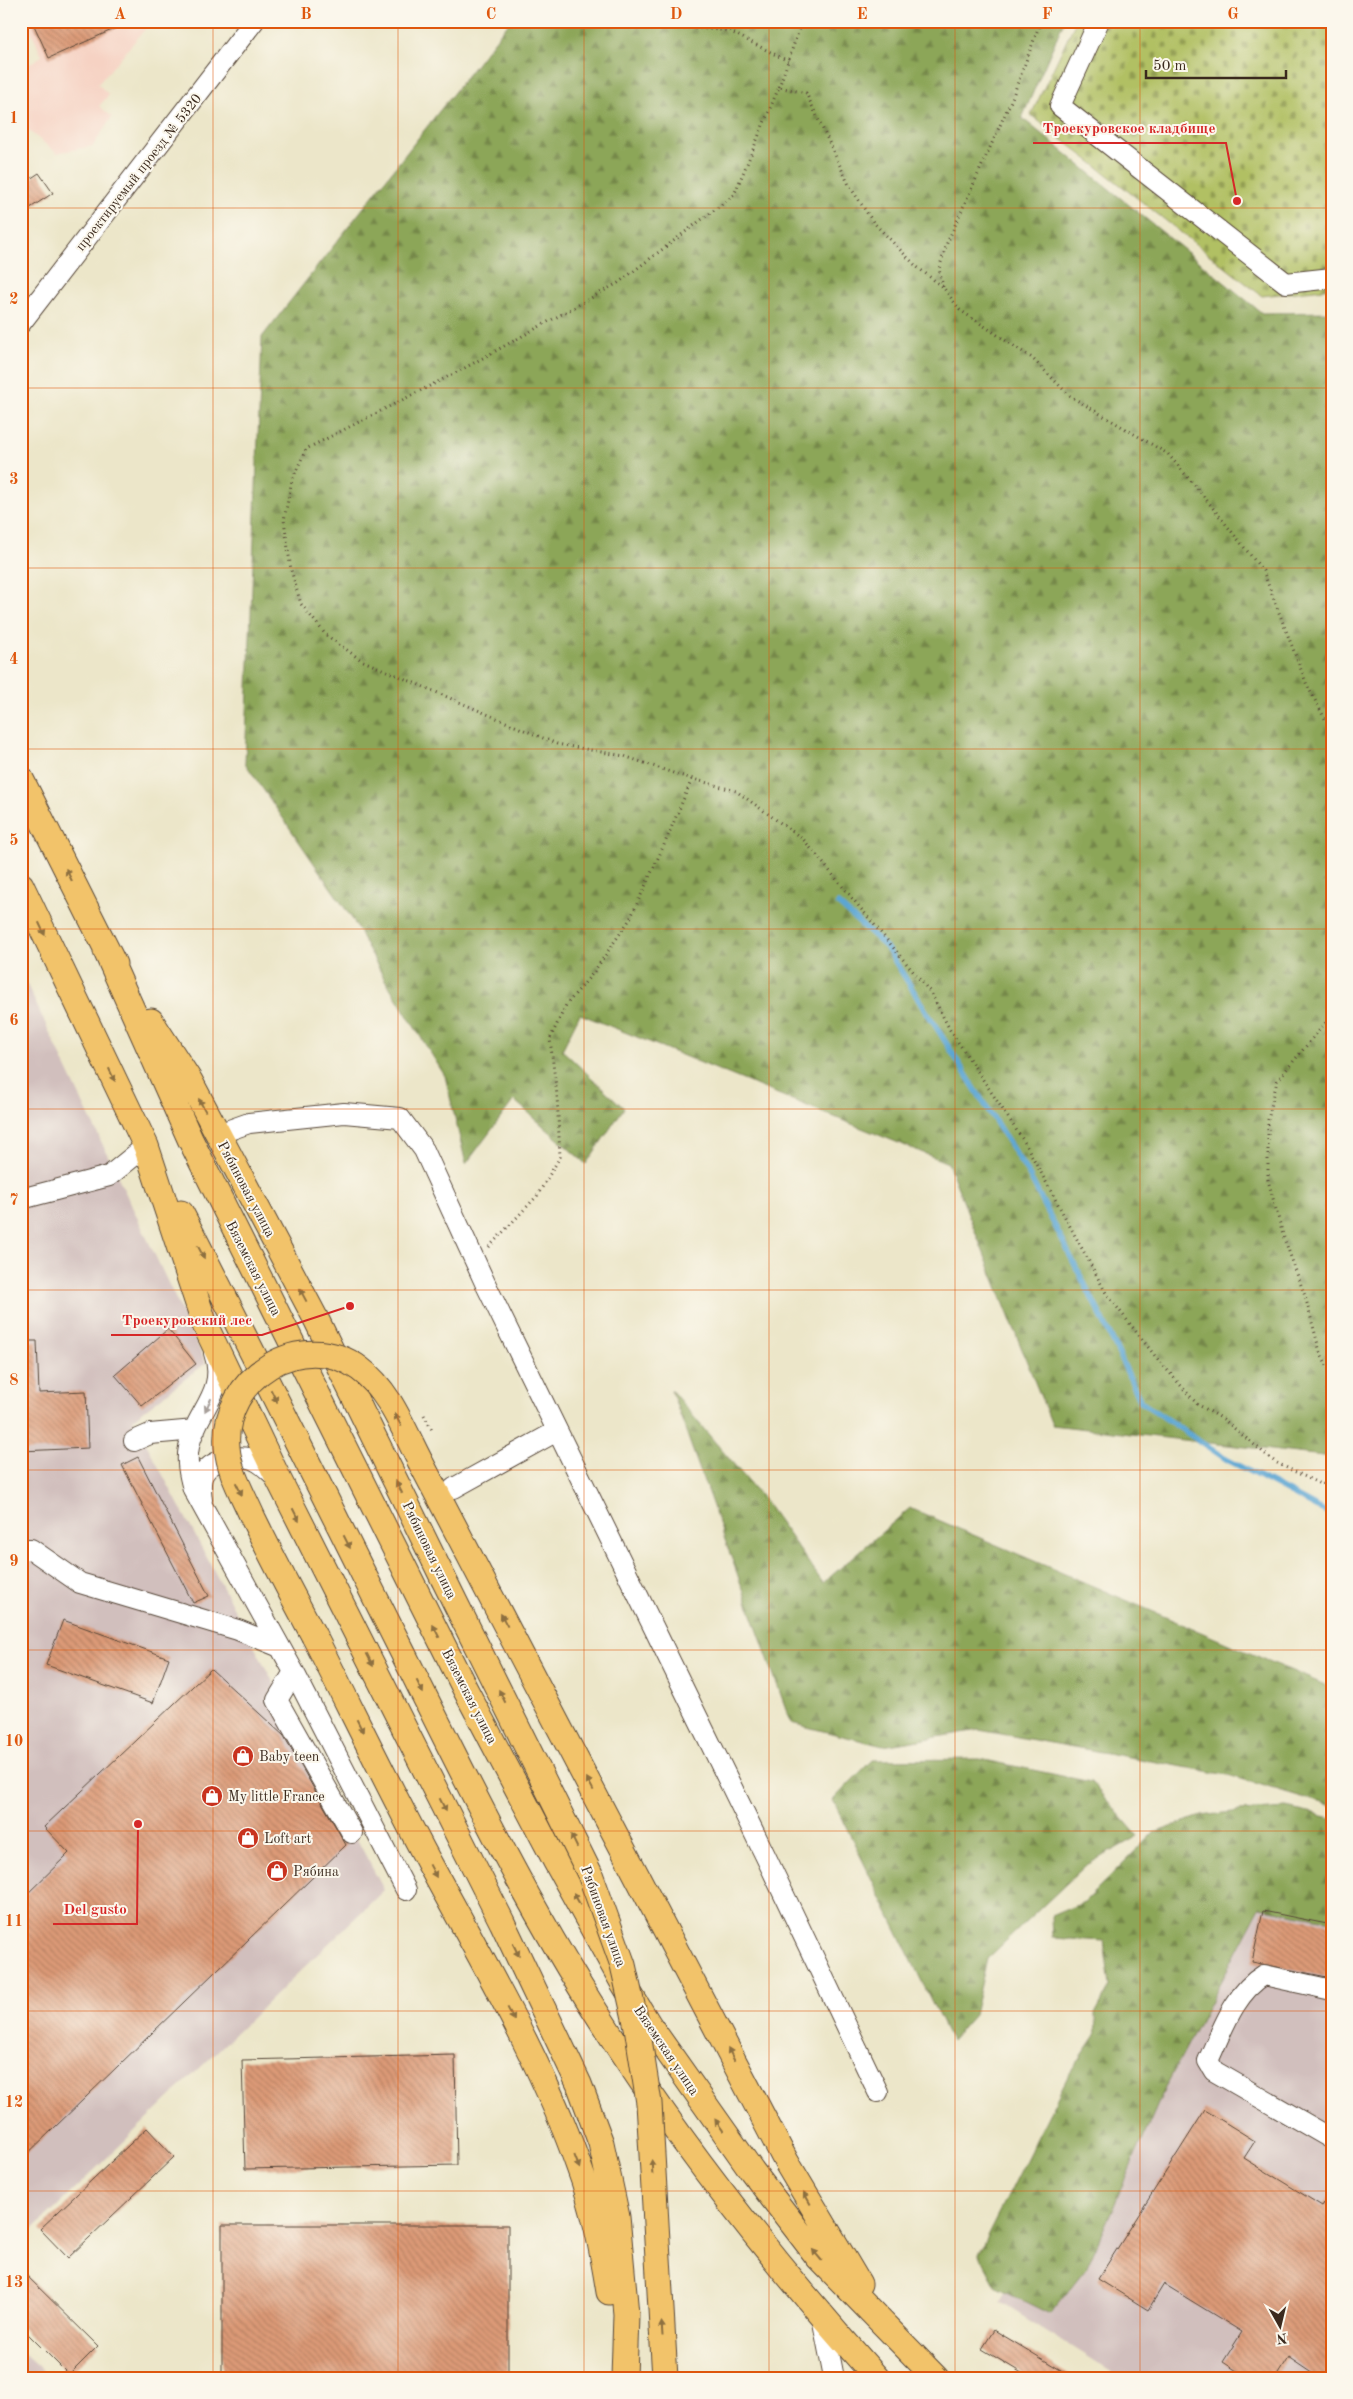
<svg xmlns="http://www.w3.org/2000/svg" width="1353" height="2399" font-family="'Old Standard TT',serif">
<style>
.built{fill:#f6d2c3}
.industrial{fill:#d1bfbd}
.forest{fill:url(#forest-firs);stroke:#64683c}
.cemetery{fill:url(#cemetery-stones);stroke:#767540}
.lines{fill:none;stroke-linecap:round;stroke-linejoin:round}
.stream{stroke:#5ba6d3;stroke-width:5.5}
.building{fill:url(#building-back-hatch)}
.minor-casing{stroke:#564638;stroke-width:22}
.major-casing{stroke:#564638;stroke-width:27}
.path{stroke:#564638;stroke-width:3;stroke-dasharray:1 4;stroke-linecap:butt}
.minor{stroke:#fff;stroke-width:20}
.major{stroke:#f2c36a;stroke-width:25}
.major-bridge-casing{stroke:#564638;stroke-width:27;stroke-linecap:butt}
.major-bridge{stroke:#f2c36a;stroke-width:25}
.oneway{fill:#8d6f40}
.oneway2{fill:#a79f9a}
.grid{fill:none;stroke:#df570d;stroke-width:1;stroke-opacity:0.55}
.labels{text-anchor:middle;stroke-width:4;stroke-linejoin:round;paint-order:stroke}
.street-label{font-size:14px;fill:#3b2a1e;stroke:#fbf7ec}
.poi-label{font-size:14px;fill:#3b2a1e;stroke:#fbf7ec;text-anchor:start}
.leader{fill:none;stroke:#d62828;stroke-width:2}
.callout-dot{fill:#d62828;stroke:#fbf7ec;stroke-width:2}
.callout-label{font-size:15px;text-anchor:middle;font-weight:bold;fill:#d62828;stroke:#fbf7ec;stroke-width:4;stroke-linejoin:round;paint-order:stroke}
.neatline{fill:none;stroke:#df570d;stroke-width:2}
.grid-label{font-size:16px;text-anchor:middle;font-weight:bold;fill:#df570d}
</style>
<defs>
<pattern id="forest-firs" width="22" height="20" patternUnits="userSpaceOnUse" patternTransform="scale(1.25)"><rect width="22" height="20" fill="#8ca659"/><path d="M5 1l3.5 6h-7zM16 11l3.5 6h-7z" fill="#748749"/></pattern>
<pattern id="cemetery-stones" width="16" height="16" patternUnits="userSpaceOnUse" patternTransform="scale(1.25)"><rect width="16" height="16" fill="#b1c063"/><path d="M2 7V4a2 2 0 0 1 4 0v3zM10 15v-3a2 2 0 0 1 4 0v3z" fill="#919c51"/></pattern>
<pattern id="building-back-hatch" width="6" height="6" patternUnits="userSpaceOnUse" patternTransform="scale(1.25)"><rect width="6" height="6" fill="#dc9a77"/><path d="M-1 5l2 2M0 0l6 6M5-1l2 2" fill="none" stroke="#b47e61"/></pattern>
</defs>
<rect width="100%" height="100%" fill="#fbf7ec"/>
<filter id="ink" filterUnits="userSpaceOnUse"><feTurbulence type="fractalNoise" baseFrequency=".02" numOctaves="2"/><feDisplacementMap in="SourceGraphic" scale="10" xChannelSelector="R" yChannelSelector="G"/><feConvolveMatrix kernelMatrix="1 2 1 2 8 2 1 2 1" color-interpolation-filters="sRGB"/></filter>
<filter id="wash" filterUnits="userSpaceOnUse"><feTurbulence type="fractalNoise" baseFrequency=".0096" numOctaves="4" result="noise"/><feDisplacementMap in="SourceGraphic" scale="20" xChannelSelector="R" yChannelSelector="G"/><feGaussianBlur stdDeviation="1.12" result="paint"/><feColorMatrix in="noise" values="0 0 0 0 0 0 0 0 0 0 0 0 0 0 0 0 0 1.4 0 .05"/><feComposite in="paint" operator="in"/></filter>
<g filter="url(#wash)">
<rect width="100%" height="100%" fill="#ece6c9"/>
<path class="built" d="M27,21H152L98,84L109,95L99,106L112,117L93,146L57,153L21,125V69L42,56Z"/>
<path class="industrial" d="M21,972L206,1363L133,1419L384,1890L21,2241Z
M1252,1888L1332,1899V2378H1121L1000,2302Z
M21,2351L51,2378H21Z"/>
<path class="forest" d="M510,21H1064L1022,118L1262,313L1332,312V1457L1052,1425L948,1163L580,1014L562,1050L624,1108L586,1164L514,1100L466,1164L445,1076L384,978L353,920L245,763L262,337Z
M671,1390L764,1500L823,1583L910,1508L1332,1688V1806L1228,1775L979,1730L883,1746L791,1723Z
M980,1759L1091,1782L1138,1836L1085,1866L987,1959L974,2015L951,2041L833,1800L872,1760Z
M1286,1808L1332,1818V1921L1260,1907L1165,2088L1086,2269L1050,2314L997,2288L979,2254L1068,2076L1096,2035L1095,2014L1110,1986L1104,1941L1052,1938L1051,1916L1084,1902L1153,1833L1201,1816L1240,1811Z"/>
<path class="cemetery" d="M1076,21H1332V288L1262,296L1031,115Z"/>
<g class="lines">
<path class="stream" d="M838,904L886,947L1029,1175L1103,1320L1141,1402L1226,1459L1332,1515"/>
</g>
<g id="blocks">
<path class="building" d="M32,21H132L49,58Z
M39,173L53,193L21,214V185Z
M168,1329L196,1364L142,1406L115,1375Z
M21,1341H37L39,1393L86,1391L88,1448L21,1451Z
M138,1457L209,1596L193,1603L122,1465Z
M63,1620L169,1658L153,1703L46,1665Z
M211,1669L284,1736L346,1845L21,2160V1900L69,1853L44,1827Z
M1263,1911L1332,1925V1978L1252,1962Z
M455,2055L457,2165L245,2169L242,2060Z
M1205,2110L1255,2141L1244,2158L1322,2206L1332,2191V2378H1319L1288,2357L1275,2378H1248L1223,2362L1242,2332L1164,2284L1148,2310L1098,2279Z
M147,2128L174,2157L68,2258L40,2229Z
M222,2225H508V2378H222Z
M21,2270L98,2346L69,2375L21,2327Z
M994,2330L1074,2378H1030L982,2349Z"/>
</g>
</g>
<g filter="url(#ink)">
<use href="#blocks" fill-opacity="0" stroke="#564638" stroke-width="1"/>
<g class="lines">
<g class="minor-casing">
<path id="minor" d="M1099,21L1060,106L1286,283L1332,278
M21,323L254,21
M218,1134L249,1123L344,1113L400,1118L424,1150L486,1285L765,1855L878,2092
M21,1199L109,1176L146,1146
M214,1353C228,1392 195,1412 189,1447C186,1461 189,1474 193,1489L294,1672L406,1890
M134,1441L150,1434L195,1430
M454,1488L557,1431
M202,1500C201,1491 199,1481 204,1473C213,1458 244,1453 258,1462C265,1466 270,1472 276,1477
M21,1549H31L80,1583L238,1630L280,1647
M294,1672L277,1700L352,1833
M1332,1990L1264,1975C1234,1993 1222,2031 1208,2061L1214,2071L1332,2139
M822,2317L834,2378"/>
</g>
<g class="major-casing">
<path id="major" d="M21,779L114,964
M21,885L146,1146L205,1325L279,1480L502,1922L579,2084L601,2143L617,2217L626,2314L624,2378
M106,951L190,1139L465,1689L556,1862L622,1981L649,2025L752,2171L818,2257L936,2378
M151,1021L190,1081L317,1321L443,1578
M181,1213C260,1365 335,1518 412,1671C471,1790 530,1909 601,2020C682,2147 776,2266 877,2378
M421,1463L787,2163L859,2284
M314,1636C353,1713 391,1792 432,1868C485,1966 542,2062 579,2167C594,2207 602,2249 609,2292"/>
</g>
<path class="path" d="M630,21L729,31L788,61
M779,87L802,21
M943,287L939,269L947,243L1011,101L1041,21
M1332,732L1307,685L1263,571L1201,493L1168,454L1070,396L1032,358L960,310L943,287L917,267L873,222L849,185L806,93L779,87L734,195L618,283L461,370L306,449L292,480L284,520L291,570L301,604L326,635L361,660L557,744L624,756L679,775L736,791L803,839L931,993L950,1030L1025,1143L1106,1293L1155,1356L1197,1404L1223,1419L1275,1462L1320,1484L1332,1485
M1332,1015L1277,1081L1268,1120V1180L1283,1235L1305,1296L1320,1352L1332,1375
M489,1247L537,1196L560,1157L557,1095L550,1039L566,1005L593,973L630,919L664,845L692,779
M424,1415L432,1430"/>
<use href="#minor" class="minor"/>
<use href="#major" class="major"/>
<g class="major-bridge-casing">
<path id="major-bridge" d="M443,1578L590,1874L623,1965L637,2027L649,2103L665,2378
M314,1636C293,1597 272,1557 253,1518C243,1495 229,1472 227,1447C221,1378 302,1326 360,1369C390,1391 404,1431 421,1463"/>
</g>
<use href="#major-bridge" class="major-bridge"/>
</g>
<defs><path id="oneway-solid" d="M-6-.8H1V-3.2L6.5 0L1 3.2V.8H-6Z" transform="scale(1.25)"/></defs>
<g class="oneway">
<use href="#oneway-solid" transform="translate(69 875) rotate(-116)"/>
<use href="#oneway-solid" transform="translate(42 929) rotate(65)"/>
<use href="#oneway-solid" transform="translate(112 1075) rotate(65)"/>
<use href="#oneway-solid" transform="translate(202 1105) rotate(-118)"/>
<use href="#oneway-solid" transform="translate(201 1252) rotate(62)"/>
<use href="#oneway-solid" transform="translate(303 1295) rotate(-118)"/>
<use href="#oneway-solid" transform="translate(274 1396) rotate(63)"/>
<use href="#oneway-solid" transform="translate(398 1420) rotate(-118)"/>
<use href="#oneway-solid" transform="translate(399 1487) rotate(-116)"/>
<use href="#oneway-solid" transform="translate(239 1489) rotate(64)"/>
<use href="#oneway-solid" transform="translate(296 1515) rotate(63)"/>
<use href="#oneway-solid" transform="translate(347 1542) rotate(63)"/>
<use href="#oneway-solid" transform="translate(504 1620) rotate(-118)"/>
<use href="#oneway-solid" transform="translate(436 1631) rotate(-117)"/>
<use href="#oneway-solid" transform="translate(370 1660) rotate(63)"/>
<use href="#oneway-solid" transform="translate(420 1687) rotate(63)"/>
<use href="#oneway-solid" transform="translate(502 1696) rotate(-117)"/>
<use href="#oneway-solid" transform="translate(360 1726) rotate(63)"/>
<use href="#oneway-solid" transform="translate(590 1784) rotate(-118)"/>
<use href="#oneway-solid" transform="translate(443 1805) rotate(63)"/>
<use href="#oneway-solid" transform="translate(574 1841) rotate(-116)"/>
<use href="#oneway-solid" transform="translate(433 1871) rotate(62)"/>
<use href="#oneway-solid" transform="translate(577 1899) rotate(-119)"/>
<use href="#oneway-solid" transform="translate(516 1950) rotate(64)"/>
<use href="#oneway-solid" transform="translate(511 2014) rotate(62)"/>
<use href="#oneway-solid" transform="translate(731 2054) rotate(-117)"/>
<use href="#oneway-solid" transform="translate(719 2125) rotate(-125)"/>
<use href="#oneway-solid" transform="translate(577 2162) rotate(69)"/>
<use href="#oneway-solid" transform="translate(652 2167) rotate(-93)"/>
<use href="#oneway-solid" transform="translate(807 2198) rotate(-119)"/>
<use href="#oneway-solid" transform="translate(817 2255) rotate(-130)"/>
<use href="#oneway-solid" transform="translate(662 2329) rotate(-94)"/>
</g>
<use class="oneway2" href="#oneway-solid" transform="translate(208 1405) rotate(116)"/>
</g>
<path class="grid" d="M213,21V2378M398,21V2378M584,21V2378M769,21V2378M955,21V2378M1140,21V2378M21,208H1332M21,388H1332M21,568H1332M21,749H1332M21,929H1332M21,1109H1332M21,1290H1332M21,1470H1332M21,1650H1332M21,1831H1332M21,2011H1332M21,2191H1332"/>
<defs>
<g id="shop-disc" transform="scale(1.125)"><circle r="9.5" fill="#c8321e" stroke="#fbf7ec"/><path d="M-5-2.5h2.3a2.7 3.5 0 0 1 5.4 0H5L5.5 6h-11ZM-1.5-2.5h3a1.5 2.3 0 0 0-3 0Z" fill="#fff"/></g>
</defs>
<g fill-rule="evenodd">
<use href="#shop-disc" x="243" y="1756"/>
<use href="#shop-disc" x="212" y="1796"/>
<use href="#shop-disc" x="248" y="1838"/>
<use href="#shop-disc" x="277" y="1871"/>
</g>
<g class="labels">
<g class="street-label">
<text transform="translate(138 172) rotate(-52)" y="5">проектируемый проезд № 5320</text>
<text transform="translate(247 1189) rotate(62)" y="5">Рябиновая улица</text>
<text transform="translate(254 1268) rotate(63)" y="5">Вяземская улица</text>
<text transform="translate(430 1550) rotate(64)" y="5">Рябиновая улица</text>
<text transform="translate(470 1696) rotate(63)" y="5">Вяземская улица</text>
<text transform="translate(604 1916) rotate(70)" y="5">Рябиновая улица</text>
<text transform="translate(667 2050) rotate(56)" y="5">Вяземская улица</text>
</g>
<g class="poi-label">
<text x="259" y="1761">Baby teen</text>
<text x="228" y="1801">My little France</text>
<text x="264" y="1843">Loft art</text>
<text x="293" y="1876">Рябина</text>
</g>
</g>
<path class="leader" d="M1237 201L1226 143H1033M350 1306L262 1335H111M138 1824L137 1924H53"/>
<g class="callout-dot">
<circle cx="1237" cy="201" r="5"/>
<circle cx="350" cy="1306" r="5"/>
<circle cx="138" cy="1824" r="5"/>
</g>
<g class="callout-label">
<text x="1129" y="133">Троекуровское кладбище</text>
<text x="187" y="1325">Троекуровский лес</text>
<text x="95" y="1914">Del gusto</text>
</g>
<rect width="1353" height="2399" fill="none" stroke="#fbf7ec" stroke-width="55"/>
<g transform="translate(1280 2326) rotate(172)" stroke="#fbf7ec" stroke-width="4" paint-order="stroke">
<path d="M0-4L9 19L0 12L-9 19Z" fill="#3b2a1e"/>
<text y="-8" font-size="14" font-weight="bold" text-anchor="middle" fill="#3b2a1e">N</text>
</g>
<path d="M1146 70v8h140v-8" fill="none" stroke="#3b2a1e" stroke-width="2.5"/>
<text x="1153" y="70" font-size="15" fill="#3b2a1e" stroke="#fbf7ec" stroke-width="4" paint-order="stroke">50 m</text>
<rect x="28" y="28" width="1298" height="2344" class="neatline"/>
<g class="grid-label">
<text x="120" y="19">A</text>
<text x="306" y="19">B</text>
<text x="491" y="19">C</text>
<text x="676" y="19">D</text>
<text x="862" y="19">E</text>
<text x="1047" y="19">F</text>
<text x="1233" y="19">G</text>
<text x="14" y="123">1</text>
<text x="14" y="304">2</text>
<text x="14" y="484">3</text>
<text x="14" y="664">4</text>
<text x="14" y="845">5</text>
<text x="14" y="1025">6</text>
<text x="14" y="1205">7</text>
<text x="14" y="1385">8</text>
<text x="14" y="1566">9</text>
<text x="14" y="1746">10</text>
<text x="14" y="1926">11</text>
<text x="14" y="2107">12</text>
<text x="14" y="2287">13</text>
</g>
</svg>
